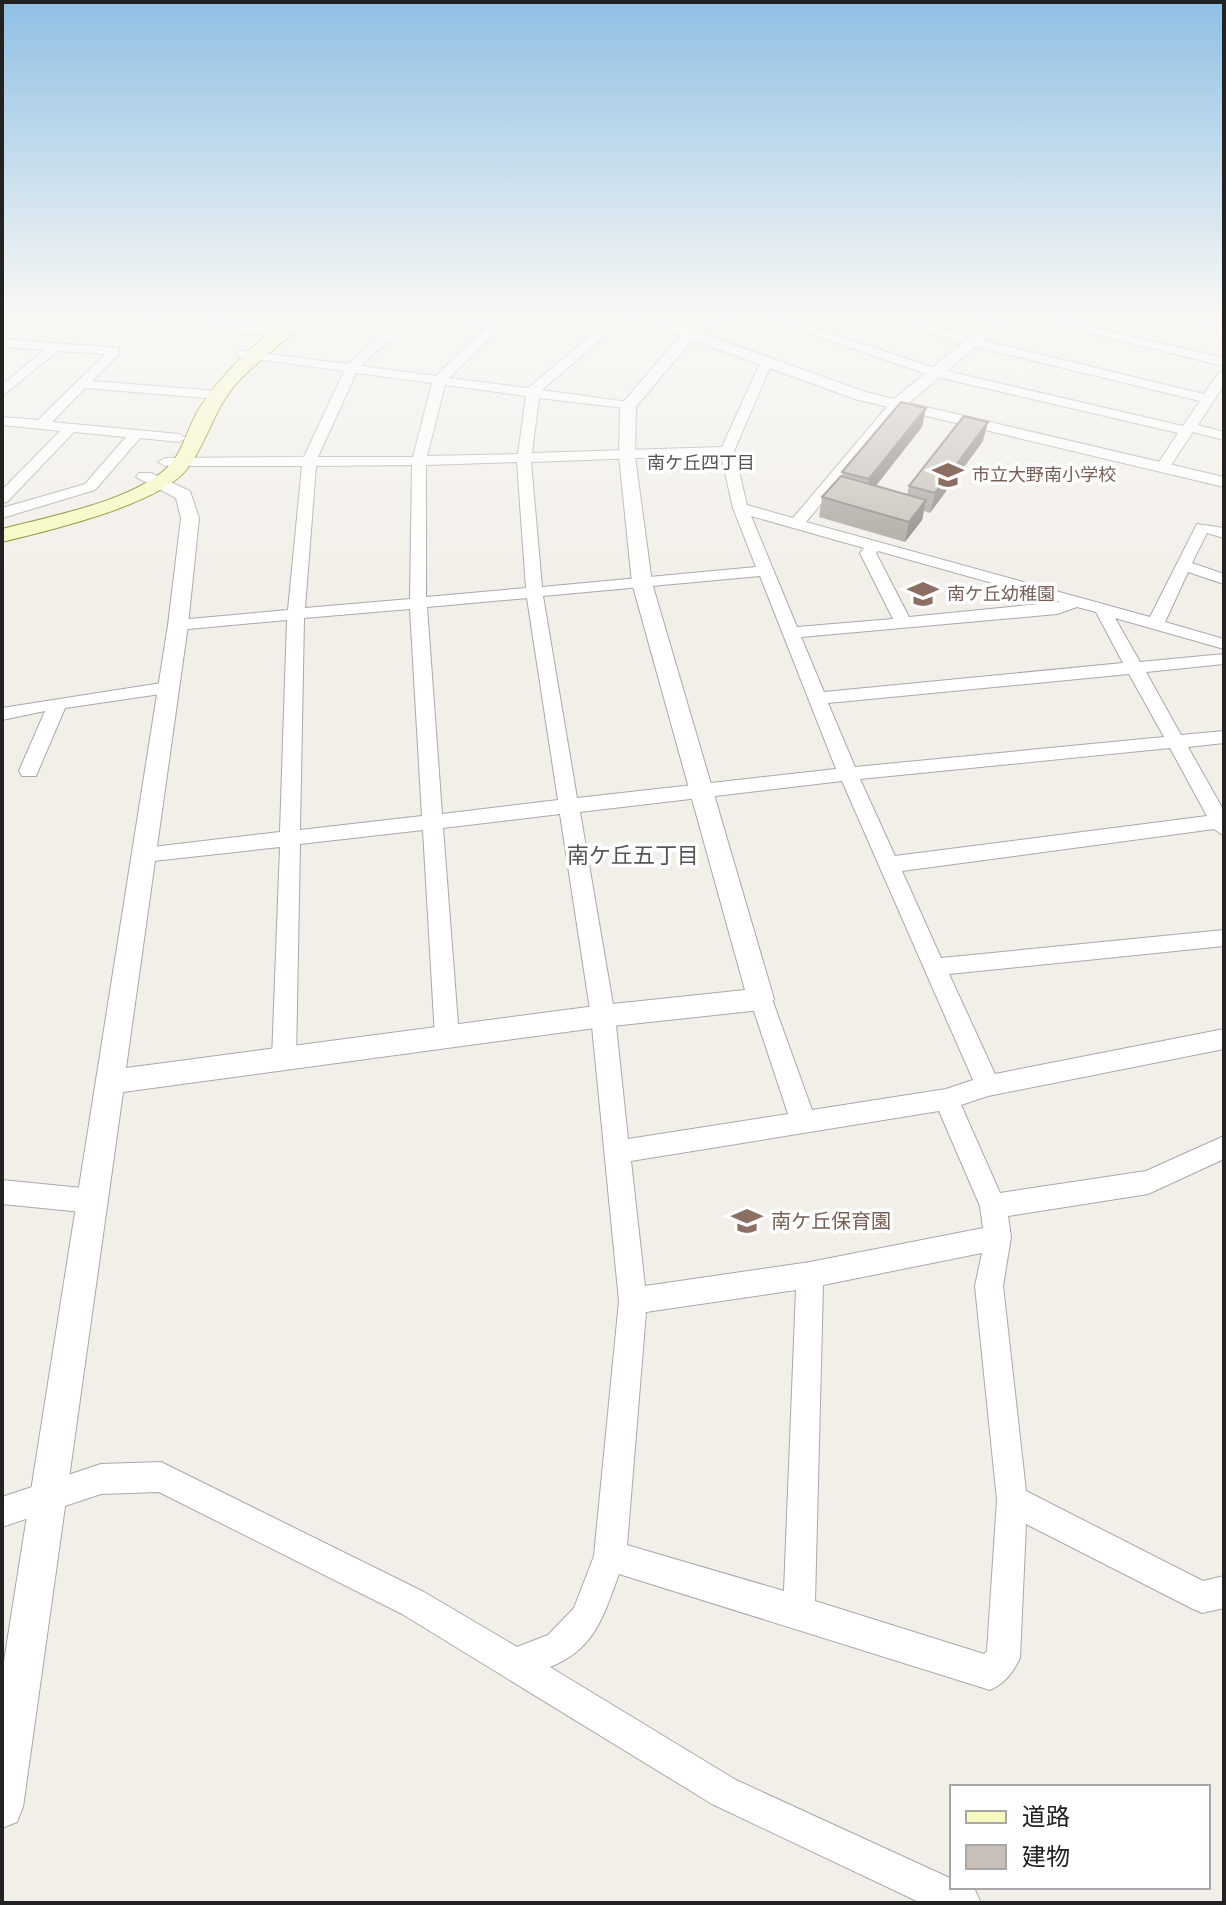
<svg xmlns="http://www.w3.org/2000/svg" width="1226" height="1905" font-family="Commissioner,'Noto Sans JP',sans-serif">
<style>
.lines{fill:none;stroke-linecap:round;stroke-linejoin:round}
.minor-casing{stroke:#a9a9a9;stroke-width:2}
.tertiary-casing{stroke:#a9a9a9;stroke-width:2}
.secondary-casing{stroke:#707d05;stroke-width:2}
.minor{fill:#fff;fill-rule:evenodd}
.tertiary{fill:#fff;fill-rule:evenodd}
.secondary{fill:#f7fabf;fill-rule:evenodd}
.wall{fill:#aba49e}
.shaded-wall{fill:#8b8681}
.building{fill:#c7bfb8;stroke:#8b8681;stroke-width:2}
.labels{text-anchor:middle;stroke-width:7;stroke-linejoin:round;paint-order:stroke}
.far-neighbourhood-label{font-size:18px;fill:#555;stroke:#fff}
.far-education-label{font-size:18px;fill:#785e54;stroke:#fff;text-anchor:start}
.education-label{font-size:20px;fill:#785e54;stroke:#fff;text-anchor:start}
.neighbourhood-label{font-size:22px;fill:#555;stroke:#fff}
</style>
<rect width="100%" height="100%" fill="#f2efe9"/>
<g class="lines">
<g class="minor-casing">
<path id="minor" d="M121,314L188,316L278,330L284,334L278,338Z
M404,314H417L361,366L436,376L485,329L426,314H451L492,323L508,314H524L498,330L449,378L528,388L616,314H630L542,390L628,402L633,403V409L539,398L532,453L722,447L760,363L770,360L772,363L734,451L747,505L793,518L891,402H901V408L806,522L1150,617L1197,524L1224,528V538L1207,533L1192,563L1224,574V584L1188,572L1165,622L1224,639V649L1115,618L1140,662L1224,654V664L1146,672L1181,735L1224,731V743L1188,747L1224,811V836L1214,829L902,871L941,958L1224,930V946L949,974L995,1074L1224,1029V1049L988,1096L961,1105L1000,1193L1146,1171L1224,1136V1159L1148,1194L1008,1216L1011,1237L1003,1286L1026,1491L1203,1581L1224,1576V1608L1202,1613L1191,1608L1026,1524L1020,1658C1013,1673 1005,1683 990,1690L619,1574C603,1617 595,1649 550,1667L736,1780L952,1879V1887L975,1890L981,1903H921L712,1804L402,1614L159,1492L101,1494L2,1527V1497L101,1464L161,1462L424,1592L517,1647L548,1635L574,1608L594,1556L619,1301L591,1016L560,814L443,828L459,1037L455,1044L447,1047L439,1044L435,1037L423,830L300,844L296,1059L292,1066L284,1069L276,1066L272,1059L280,847L144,862L137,860L134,855L137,850L144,848L280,832L287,620L178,630L170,625L178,620L288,610L302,466H165L158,462L165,458L304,457L344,371L241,357L237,356V350L348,364ZM356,373L432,383L413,457H318ZM445,385L526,396L518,454L427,456ZM721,455L733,508L756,567L542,587L531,462ZM517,462L526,588L426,597V465ZM412,465L410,599L305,608L316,466ZM751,516L864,548L860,553L893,619L797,627ZM878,551L1060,602L909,617L876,553ZM760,576L836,769L577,798L543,596ZM527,598L558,800L442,814L427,607ZM1077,607L1096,612L1123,663L824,692L801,637L1057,614ZM410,609L422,816L300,830L304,618ZM1129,674L1164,737L855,767L828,703ZM1170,748L1207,816L895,856L860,779ZM842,781L973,1080L946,1089L812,1110L772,999L769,993L761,990L753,993L750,999L788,1114L628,1139L615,1016L580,812ZM939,1111L980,1206L983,1228L810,1262L645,1286L631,1161ZM982,1253L975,1286L997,1500L987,1651L984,1654L815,1601L823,1285ZM796,1290L784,1591L627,1545L646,1312Z
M717,314H733L693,337L683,334Z
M754,314H773L938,369L1183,426L1200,401L969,345L876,314H896L977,339L1204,394L1219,372L1224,371V385L1198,425L1224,432V440L1193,432L1167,471H1157L1155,468L1178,433L929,375Z
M1011,314H1034L1224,358V366Z
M1160,314H1182L1224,324V332Z
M2,339L119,348V354L92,381L218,391L225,395L218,399L85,388L52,422L179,434L186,438L179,442L140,438L95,490L2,518V508L85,484L126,437L74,432L7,502L2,503V490L60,431L2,425V417L38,420L105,354L58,351L2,396V385L44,350L2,347Z
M168,682L174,684L177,688L174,692L65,708L36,776H22L19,771L45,711L2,720V708Z
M2,1180L92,1189L101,1193L105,1201L101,1209L92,1213L2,1204Z"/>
</g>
<g class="tertiary-casing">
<path id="tertiary" d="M626,314H647L866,392L894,399L998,314H1014L909,403L1224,477V487L855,399L692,340L636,407L635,456L652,583L774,999L770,1007L761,1010L603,1027L123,1092L23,1807L17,1822L2,1828V1674L168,625L181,518L176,498L136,477L139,473H151L190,491L199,518L188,625L126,1068L603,1005L745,990L632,583L619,456L620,406L680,336Z"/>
</g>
<g class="secondary-casing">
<path id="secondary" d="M292,314H311C289,340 258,359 235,385C213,411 207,443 187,469C159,505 47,531 2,542V529C51,516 129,502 167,468C183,453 187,428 199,409C223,371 257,342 292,314Z"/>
</g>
<use href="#minor" class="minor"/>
<use href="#tertiary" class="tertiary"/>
<use href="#secondary" class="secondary"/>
</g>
<path class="wall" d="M922,427L876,486L907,495L909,486L983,441L930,513L924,511L922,520L905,542L819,517L822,497L842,476V472Z"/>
<path class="shaded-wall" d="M926,408L922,427L865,499L869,479Z
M988,422L983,441L930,513L935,493Z
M926,500L922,520L905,542L909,522Z"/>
<path class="building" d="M901,402L926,408L869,479L842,472Z
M964,416L988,422L935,493L909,486Z
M841,476L926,500L909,522L822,497Z"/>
<linearGradient id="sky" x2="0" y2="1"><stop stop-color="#8fc0e4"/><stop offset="0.54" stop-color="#f9f8f5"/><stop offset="1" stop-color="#f9f8f5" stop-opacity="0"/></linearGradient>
<rect width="1226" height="581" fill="url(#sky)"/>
<defs>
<g id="school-bare" transform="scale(2.4)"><path d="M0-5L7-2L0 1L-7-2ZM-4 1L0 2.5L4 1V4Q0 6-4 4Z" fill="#8d6e63" stroke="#fff" stroke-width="2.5" paint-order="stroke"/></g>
</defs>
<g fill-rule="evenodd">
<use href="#school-bare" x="948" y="475"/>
<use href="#school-bare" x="923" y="594"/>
<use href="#school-bare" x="747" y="1221"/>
</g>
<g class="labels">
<g class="far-neighbourhood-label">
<text x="701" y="469">南ケ丘四丁目</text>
</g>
<g class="far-education-label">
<text x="972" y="481">市立大野南小学校</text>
<text x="947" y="600">南ケ丘幼稚園</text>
</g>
<g class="education-label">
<text x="771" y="1228">南ケ丘保育園</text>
</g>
<g class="neighbourhood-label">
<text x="633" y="863">南ケ丘五丁目</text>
</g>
</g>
<rect width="1226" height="1905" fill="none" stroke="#222222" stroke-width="8"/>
<rect x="950" y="1785" width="260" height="104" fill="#ffffff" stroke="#a7a7a7" stroke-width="2"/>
<rect x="966" y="1811" width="40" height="12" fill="#f7fabf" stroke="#a7a7a7" stroke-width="2"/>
<text x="1022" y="1825" font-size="24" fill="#222222">道路</text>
<rect x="966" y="1845" width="40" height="24" fill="#c7bfb8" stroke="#a7a7a7" stroke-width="2"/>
<text x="1022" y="1865" font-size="24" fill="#222222">建物</text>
</svg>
